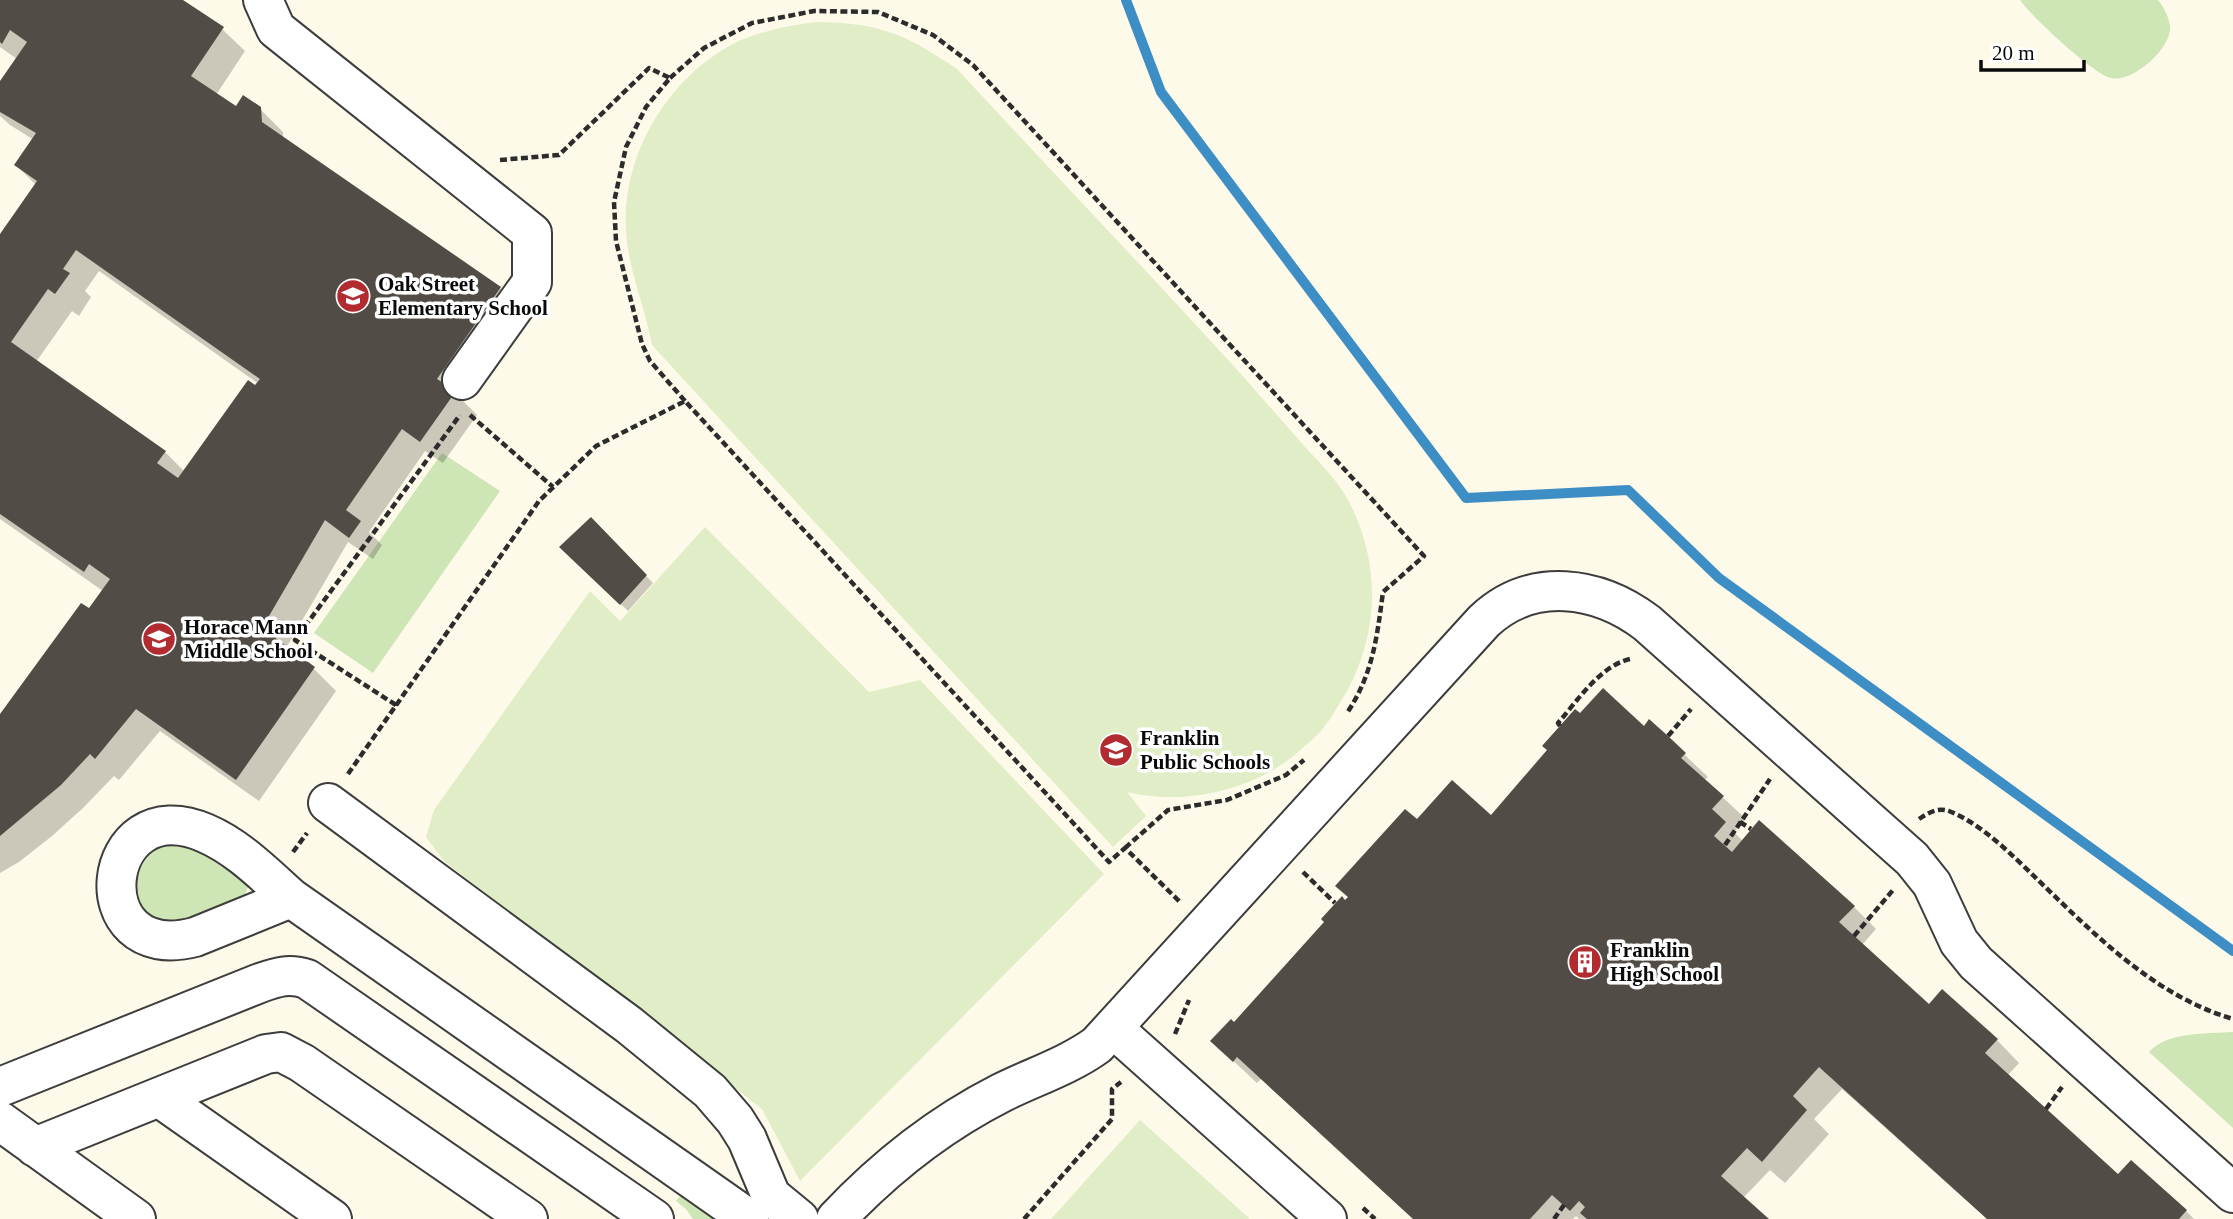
<svg xmlns="http://www.w3.org/2000/svg" width="2233" height="1219" font-family="'Times New Roman',serif">
<style>
.green{fill:#cee5b5}
.pitch{fill:#e0edc6}
.shadow{fill:#0003;fill-rule:evenodd}
.lines{fill:none;stroke-linecap:round;stroke-linejoin:round}
.stream{stroke:#3c8ec5;stroke-width:10}
.building{fill:#524c47;fill-rule:evenodd}
.minor-casing{stroke:#3d3d3d;stroke-width:42}
.path{stroke:#2c2c2c;stroke-width:4.5;stroke-dasharray:7 3.5;stroke-linecap:butt}
.minor{stroke:#fff;stroke-width:38}
.labels{text-anchor:middle;stroke-width:7;stroke-linejoin:round;paint-order:stroke}
.poi-label{font-size:21px;font-weight:bold;fill:#0a0a0a;stroke:#fff;text-anchor:start}
</style>
<rect width="100%" height="100%" fill="#fefae9"/>
<path class="green" d="M2020,0H2158C2164,7 2171,21 2170,30C2168,51 2132,83 2111,78C2094,75 2030,15 2020,0Z
M442,453L500,491L373,673L314,633Z
M178,842L197,846L245,876L248,887L245,895L238,899C224,904 185,924 173,923C131,920 118,864 157,846C162,843 172,843 178,842Z
M2233,1032V1128L2149,1052C2168,1031 2207,1034 2233,1032Z
M685,1190L723,1219H693L686,1209L676,1201Z"/>
<path class="pitch" d="M816,22C879,23 904,33 957,69C1054,174 1153,277 1249,383C1267,404 1286,425 1305,447C1323,466 1342,485 1353,510C1383,574 1377,647 1338,706C1331,718 1323,730 1312,740C1304,746 1297,754 1288,760C1244,793 1179,805 1127,792L1146,816L1113,847L652,345C645,306 628,270 626,230C622,155 667,79 733,44C759,31 787,26 816,22Z
M705,527L869,692L920,680L1104,874L800,1181L762,1109L444,861L426,837L434,810L590,591L620,621Z
M1140,1120L1250,1219H1051Z"/>
<path class="shadow" d="M0,0H180L222,29L245,51L216,95L236,108H259L283,132V139L500,288L522,311L461,399L477,415L443,463L425,451L369,532L382,545L373,559L348,542L286,648L314,669L336,691L259,801L160,731L119,780L114,776L83,808L52,836L19,862L0,873V717L89,611L103,591L0,519V237L36,185L16,165L34,140L10,125L0,116V84L17,59L0,47ZM99,271L259,384L185,472L165,452L36,362L72,311L79,316L91,297L85,291Z
M591,520L653,583L628,611L562,547Z
M1581,716L1644,728L1650,722L1708,777L1704,780L1746,819L1734,832L1743,841L1854,907L1876,929L1862,945L1929,1006L1997,1040L2019,1063L2007,1076L2119,1176L2186,1211L2194,1219H1987L1842,1089L1814,1119L1829,1134L1785,1183L1770,1170L1743,1198L1766,1219H1579L1576,1216L1573,1219H1414L1261,1079L1257,1083L1212,1041L1234,1024L1349,898L1337,886L1418,821L1491,818Z"/>
<g class="lines">
<path class="stream" d="M1126,0L1161,92L1466,498L1628,490L1719,578L2233,951"/>
</g>
<path class="building" d="M0,0H183L224,27L191,76L236,106L243,95L261,107L262,122L501,287L437,379L456,391L420,442L402,429L346,510L361,521L349,538L325,520L262,628L315,667L236,780L136,709L95,759L90,754L61,785L0,836V714L81,603L89,608L110,579L89,564L84,572L0,514V234L37,181L14,165L36,133L0,112V81L27,42L10,30L2,44L0,42ZM76,250L260,379L255,385L248,380L178,478L157,463L166,451L11,342L48,289L55,294L70,273L63,269Z
M591,517L647,575L620,605L559,547Z
M1603,688L1644,726L1649,719L1668,736L1686,753L1681,758L1724,796L1712,809L1726,822L1714,836L1732,852L1759,820L1855,906L1839,922L1929,1004L1942,989L1998,1039L1985,1053L2118,1174L2131,1160L2187,1210L2179,1219H1987L1819,1067L1793,1096L1807,1110L1762,1162L1747,1148L1721,1176L1769,1219H1587L1580,1213L1585,1207L1579,1201L1570,1211L1552,1195L1530,1219H1413L1237,1057L1233,1062L1210,1041L1231,1019L1234,1022L1324,922L1321,919L1342,896L1345,900L1348,897L1335,886L1405,809L1417,819L1452,780L1491,815L1547,750L1542,746L1575,709L1580,713Z"/>
<g class="lines">
<g class="minor-casing">
<path id="minor" d="M263,0L276,29L532,233V282L462,380
M328,803L629,1025L710,1091L735,1120L747,1139L771,1196L799,1219
M291,898L195,937C80,967 98,787 205,833C238,847 264,874 291,898L749,1219
M1114,1029L1327,1219
M0,1087L260,983C277,977 289,973 307,979L654,1219
M160,1098L332,1219
M0,1121L136,1219
M35,1147L266,1054L281,1052L302,1063L528,1219
M836,1219C885,1167 938,1125 1001,1093C1033,1077 1068,1066 1097,1045L1484,621C1532,576 1598,586 1647,623L1912,859L1932,884L1959,942L1976,963L2233,1193"/>
</g>
<path class="path" d="M670,78L704,48L752,23L814,11L878,12L933,35L973,65L1424,556L1383,592C1377,637 1373,674 1347,713
M500,160L559,155L649,68L670,78L646,107L626,147L614,202L616,241L642,344L650,361L685,401
M470,415L553,487
M396,705L295,640L460,415
M1560,726L1558,723C1578,700 1600,666 1630,659
M1668,736L1691,709
M348,774L539,501L596,446L685,401L1109,862L1125,848L1180,902
M1919,819C1928,813 1938,807 1949,811C1982,824 2013,856 2038,880C2095,935 2155,996 2233,1019
M1740,822L1751,829
M1725,845L1770,779
M1125,848L1168,810L1227,800L1286,775L1304,760
M293,852L307,833
M1303,872L1335,903
M1854,936L1893,890
M1175,1034L1189,1000
M2046,1109L2062,1087
M1363,1208L1375,1219
M1024,1219L1112,1119V1089L1121,1082
M1554,1219L1564,1205"/>
<use href="#minor" class="minor"/>
</g>
<defs>
<g id="school-disc" transform="scale(1.75)"><circle r="9.5" fill="#b12b31" stroke="#fff"/><path d="M0-5L7-2L0 1L-7-2ZM-4 1L0 2.5L4 1V4Q0 6-4 4Z" fill="#fff"/></g>
<g id="building-disc" transform="scale(1.75)"><circle r="9.5" fill="#b12b31" stroke="#fff"/><path d="M-4-6H4V6H1V3H-1V6H-4ZM-2.5-4.3h1.7v1.8h-1.7ZM.8-4.3h1.7v1.8H.8ZM-2.5-1h1.7V.8h-1.7ZM.8-1h1.7V.8H.8Z" fill="#fff"/></g>
</defs>
<g fill-rule="evenodd">
<use href="#school-disc" x="353" y="296"/>
<use href="#school-disc" x="159" y="639"/>
<use href="#school-disc" x="1116" y="750"/>
<use href="#building-disc" x="1585" y="962"/>
</g>
<g class="labels">
<g class="poi-label">
<text x="378" y="291">Oak Street<tspan x="378" dy="24">Elementary School</tspan></text>
<text x="184" y="634">Horace Mann<tspan x="184" dy="24">Middle School</tspan></text>
<text x="1140" y="745">Franklin<tspan x="1140" dy="24">Public Schools</tspan></text>
<text x="1610" y="957">Franklin<tspan x="1610" dy="24">High School</tspan></text>
</g>
</g>
<path d="M1981 60v10h103v-10" fill="none" stroke="#0a0a0a" stroke-width="3.5"/>
<text x="1992" y="60" font-size="21" fill="#0a0a0a" stroke="#ffffff" stroke-width="5" paint-order="stroke">20 m</text>
</svg>
